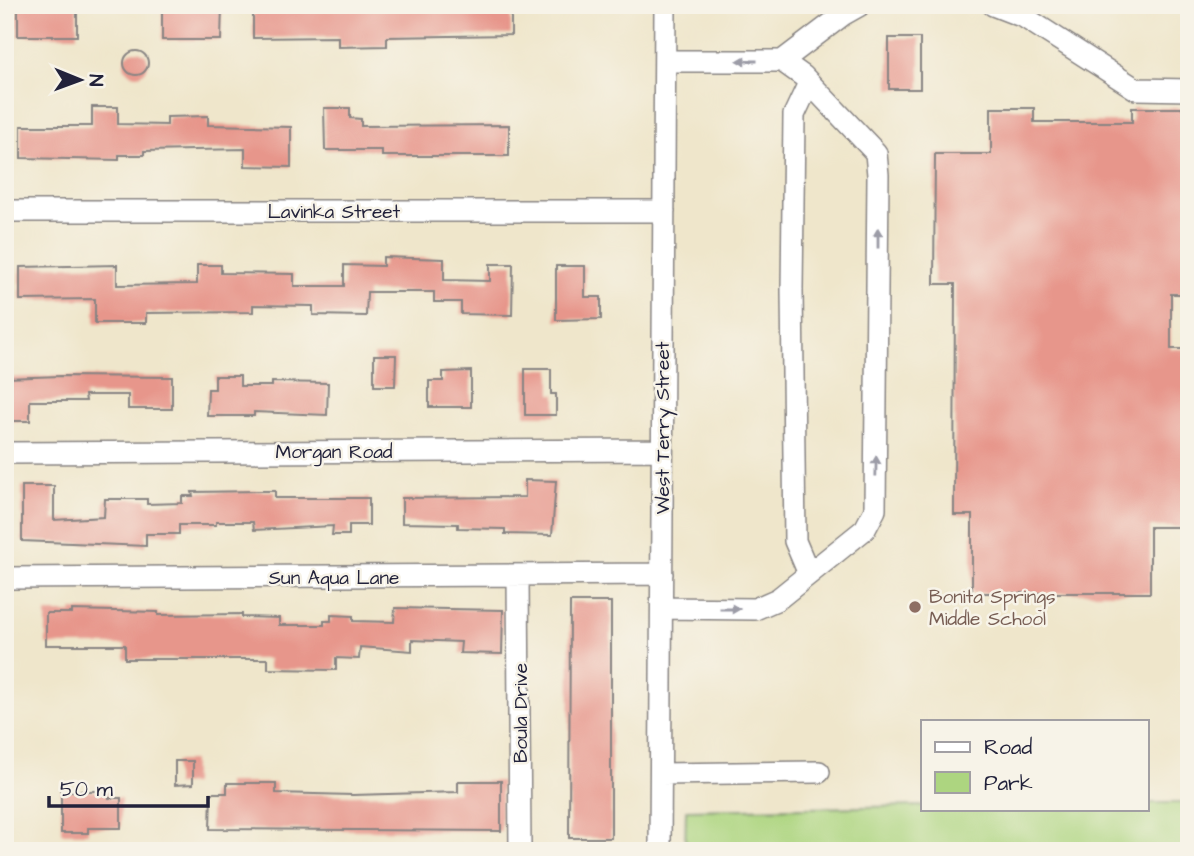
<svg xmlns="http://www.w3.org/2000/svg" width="1194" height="856" font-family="'Architects Daughter',sans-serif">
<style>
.green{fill:#add580;stroke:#687c5e;stroke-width:2}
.building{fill:#e7968b}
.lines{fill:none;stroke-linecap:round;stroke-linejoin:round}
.minor-casing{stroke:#888483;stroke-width:24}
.minor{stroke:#fff;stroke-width:21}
.oneway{fill:#9c9ca7}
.education-dot{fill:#8d6e63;stroke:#f7f3e8;stroke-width:2.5}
.labels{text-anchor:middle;stroke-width:5;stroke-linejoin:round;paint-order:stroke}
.street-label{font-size:19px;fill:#22223b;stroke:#f7f3e8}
.education-label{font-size:19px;fill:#785e54;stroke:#f7f3e8;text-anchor:start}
</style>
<rect width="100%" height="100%" fill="#f7f3e8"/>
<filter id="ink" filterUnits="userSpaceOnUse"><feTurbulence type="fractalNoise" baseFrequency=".0143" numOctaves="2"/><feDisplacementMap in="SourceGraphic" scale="14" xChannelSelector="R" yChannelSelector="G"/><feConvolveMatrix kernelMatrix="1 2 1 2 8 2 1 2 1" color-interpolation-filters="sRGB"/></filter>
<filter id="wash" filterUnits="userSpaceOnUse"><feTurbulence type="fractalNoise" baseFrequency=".00686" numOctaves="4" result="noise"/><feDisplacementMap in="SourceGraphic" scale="28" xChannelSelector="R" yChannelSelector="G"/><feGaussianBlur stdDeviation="1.57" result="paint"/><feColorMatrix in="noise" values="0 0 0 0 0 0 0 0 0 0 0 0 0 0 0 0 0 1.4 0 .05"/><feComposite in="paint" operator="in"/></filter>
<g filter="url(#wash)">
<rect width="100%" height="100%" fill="#efe6cb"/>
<path class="green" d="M1147,803H1189V851H685L686,810L923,806L1147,809Z"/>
<g id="blocks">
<path class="building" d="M18,5H77V36H18Z
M162,5H222L221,40H162Z
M253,5H511V35L387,37V46L338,47V37L253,38Z
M889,38H920V89H889Z
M124 63a12 12 0 1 1 24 0a12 12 0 1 1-24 0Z
M92,107H118V124L167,125V117L208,116V125L291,127V167L245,166V149L144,151V155H119V160L21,158V126H92Z
M324,108H350V118L361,119V126L509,125V156H382V150H325Z
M991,108H1034V122H1132V108H1189V294H1171V349H1189V527H1150V593H972V515H954L955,284H934L935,154H991Z
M383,257L444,259V280L490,281V264H513L512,315L461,314V302H434V292H367L366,316L313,315V306L253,305V312L146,313V323H95V299L20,300V267L117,265V285L197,284V265H221V273L294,274V286H344V265L383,266Z
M556,266H585V297H601V319L556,320Z
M374,355H396L395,386H374Z
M525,369H551V394H556V415H525Z
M471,371V407H429V381H443V372Z
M61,376L172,377V409H128V395H85L86,401H30V421H5V378Z
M215,376H240V386H272V382L328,383L327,415L254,412V416H207L208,389H215Z
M525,480L556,481L552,535L505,534V529L458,528V524L402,523V498L525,497Z
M22,486H54V520L104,517L105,499H147V504L182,503V496H193L192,492L262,491H275V498H369V525H349V535H332L333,526L254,530L253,522H216V525H179V534H146V546L22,541Z
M570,602H611V838H569Z
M395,608L503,610L502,654L460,653L461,642L412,640V651L360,647L359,659L336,658V670L268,669V659H125V645H46V613H72V610L158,612V615L242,614V617L279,618V625H324V621H331V615L353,616V621L394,622Z
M175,761H193V784L175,785Z
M458,781H501V831L210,829L211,793H227V783H276V793L353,795L458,792Z
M61,791H108L109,798H121V828H88V833H61Z"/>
</g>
</g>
<g filter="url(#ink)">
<use href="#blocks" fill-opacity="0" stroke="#888483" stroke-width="2"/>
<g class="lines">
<g class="minor-casing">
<path id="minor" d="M993,5L1024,17L1136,89L1189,90
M782,61L844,14L860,5
M5,211H664
M5,453L662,450
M809,574L795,541L792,290L794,115L809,83
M518,576L520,851
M5,578L662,574
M662,608L755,609L778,599L865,529L875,510L878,175L876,153L803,76L782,61H665
M661,774L819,772
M660,851L665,5"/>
</g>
<use href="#minor" class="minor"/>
</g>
<defs><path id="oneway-solid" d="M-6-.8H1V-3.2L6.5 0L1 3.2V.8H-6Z" transform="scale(1.75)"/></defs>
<g class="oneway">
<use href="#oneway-solid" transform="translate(747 61) rotate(-180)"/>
<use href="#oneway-solid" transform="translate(878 238) rotate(-90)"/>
<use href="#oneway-solid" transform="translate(876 466) rotate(-89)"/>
<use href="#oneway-solid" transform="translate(730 609)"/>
</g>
</g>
<circle class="education-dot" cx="915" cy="607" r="7"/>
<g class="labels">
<g class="street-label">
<text x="334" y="218">Lavinka Street</text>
<text transform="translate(662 428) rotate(-90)" y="7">West Terry Street</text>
<text x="334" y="458">Morgan Road</text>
<text x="334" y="584">Sun Aqua Lane</text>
<text transform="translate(520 713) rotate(-90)" y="7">Boula Drive</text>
</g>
<g class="education-label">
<text x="929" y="603">Bonita Springs<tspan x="929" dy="22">Middle School</tspan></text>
</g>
</g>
<rect width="1194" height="856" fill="none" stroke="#f7f3e8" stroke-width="28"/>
<rect x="921" y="720" width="228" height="91" fill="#f7f3e8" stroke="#a29fa3" stroke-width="2"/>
<rect x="935" y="742" width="35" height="10" fill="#ffffff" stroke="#a29fa3" stroke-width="2"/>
<text x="984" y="754" font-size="21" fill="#22223b">Road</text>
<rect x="935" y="772" width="35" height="21" fill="#add580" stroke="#a29fa3" stroke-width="2"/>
<text x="984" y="790" font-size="21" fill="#22223b">Park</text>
<g transform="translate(80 80) rotate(91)" stroke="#f7f3e8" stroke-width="5" paint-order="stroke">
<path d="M0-5L12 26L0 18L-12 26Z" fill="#22223b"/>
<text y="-10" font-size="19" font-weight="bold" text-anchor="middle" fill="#22223b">N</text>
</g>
<path d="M49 796v10h159v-10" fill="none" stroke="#22223b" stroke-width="3.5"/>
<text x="60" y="796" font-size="21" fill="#22223b" stroke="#f7f3e8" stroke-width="5" paint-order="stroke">50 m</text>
</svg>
